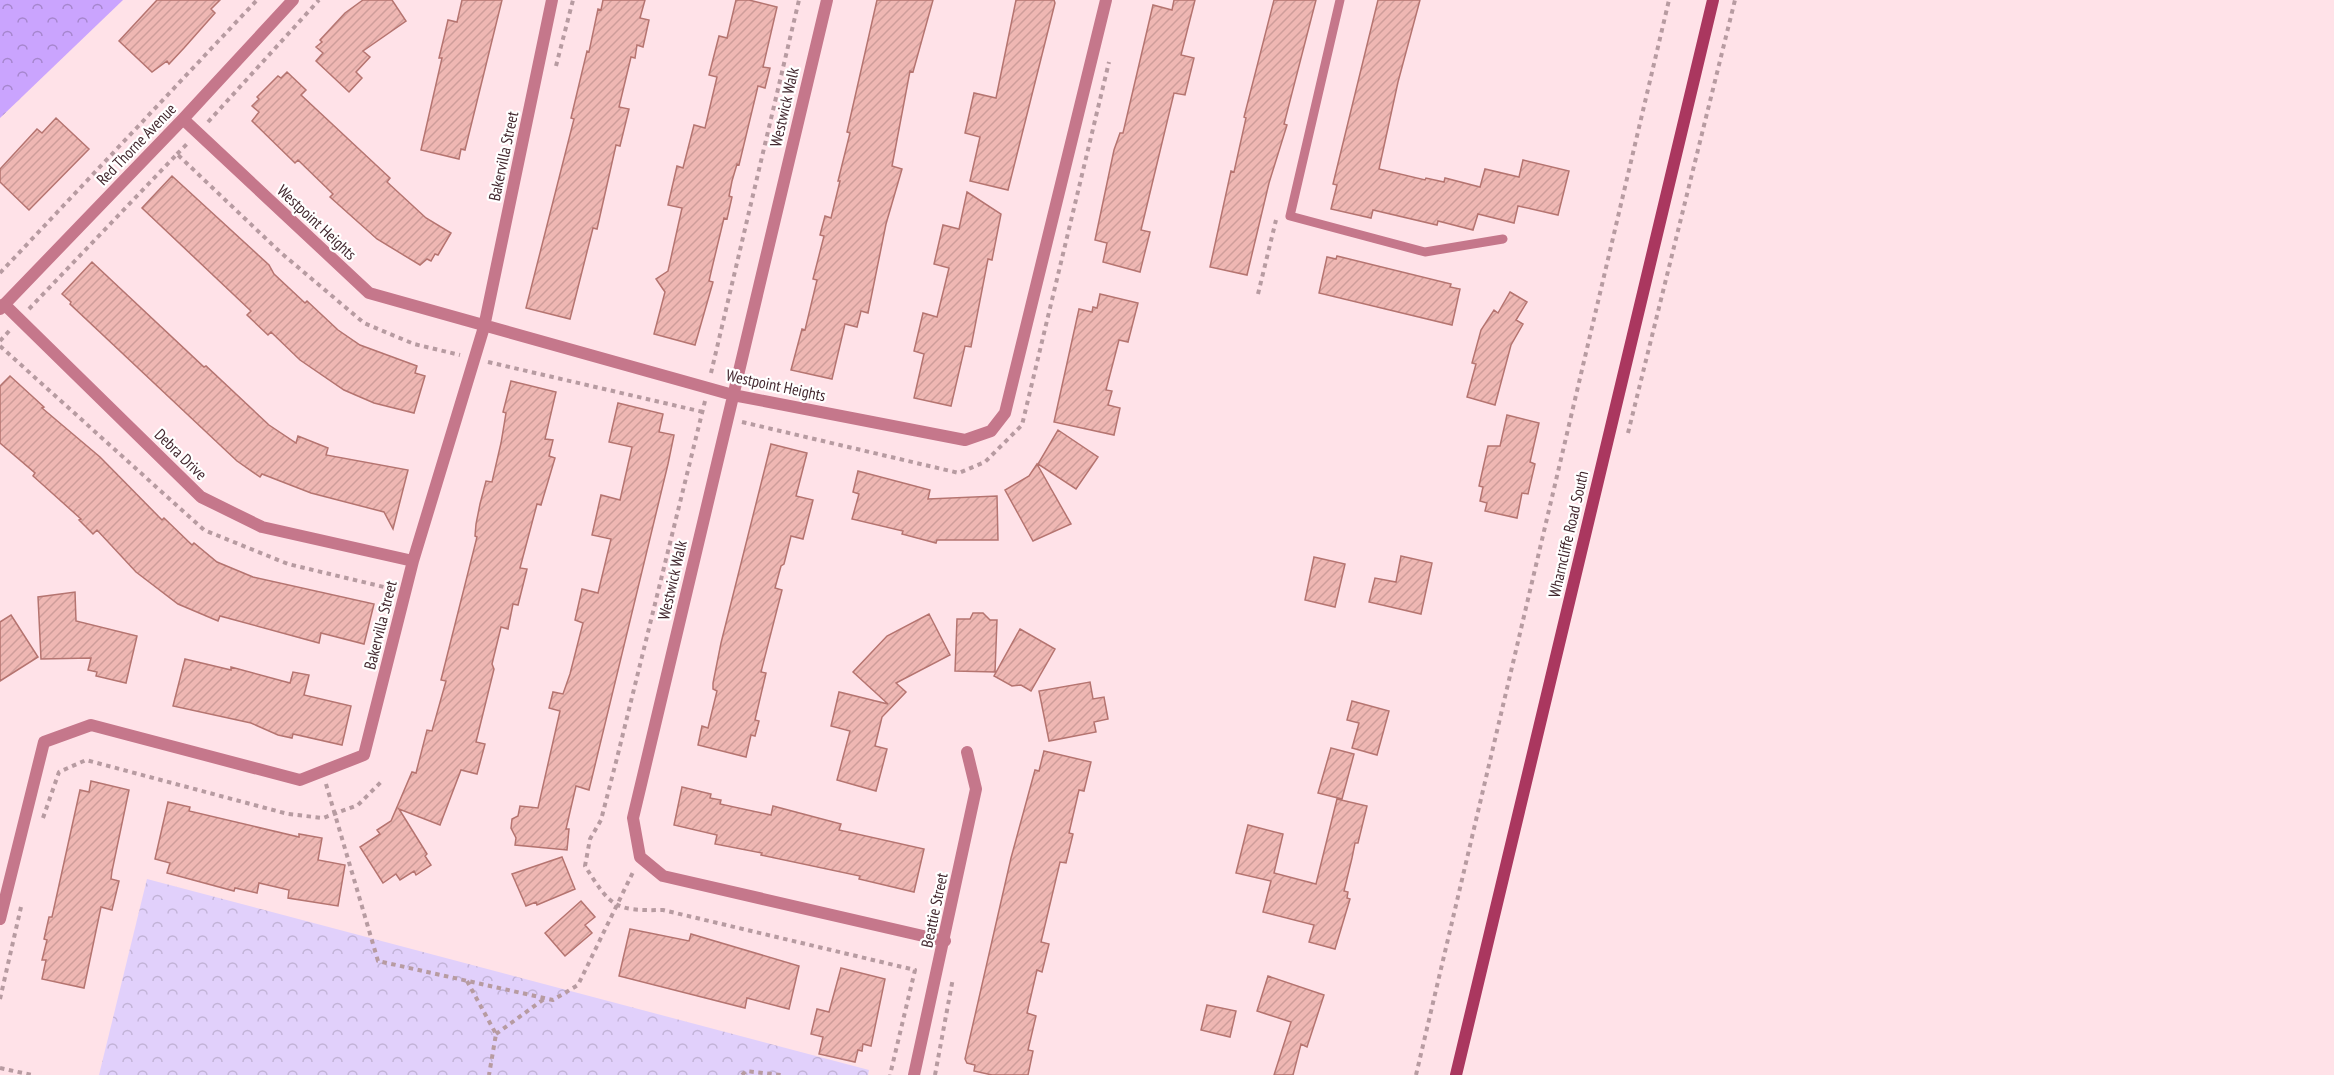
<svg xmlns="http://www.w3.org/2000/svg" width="2334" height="1075" font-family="'PT Sans Narrow',sans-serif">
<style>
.forest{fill:url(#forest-crowns)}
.park{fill:url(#park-crowns)}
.building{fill:url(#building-hatch);stroke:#b57470;stroke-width:1.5}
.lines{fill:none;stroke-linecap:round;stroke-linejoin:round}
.path{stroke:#b79ba1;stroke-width:4;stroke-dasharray:4.5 4.5;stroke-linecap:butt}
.lane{stroke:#c5778b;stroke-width:9}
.street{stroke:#c5778b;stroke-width:12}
.secondary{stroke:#aa375f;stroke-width:12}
.labels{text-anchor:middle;stroke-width:4.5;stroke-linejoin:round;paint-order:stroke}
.street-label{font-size:16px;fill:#43282f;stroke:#fff}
</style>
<defs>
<pattern id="forest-crowns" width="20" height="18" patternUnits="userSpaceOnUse" patternTransform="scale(1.5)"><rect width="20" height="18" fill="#caa4fe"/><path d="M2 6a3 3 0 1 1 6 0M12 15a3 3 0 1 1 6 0" fill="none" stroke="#a686ce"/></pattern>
<pattern id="park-crowns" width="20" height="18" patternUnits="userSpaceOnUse" patternTransform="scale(1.5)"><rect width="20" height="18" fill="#e1d0fb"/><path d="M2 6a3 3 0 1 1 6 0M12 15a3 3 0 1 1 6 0" fill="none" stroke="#c2b3d7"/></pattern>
<pattern id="building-hatch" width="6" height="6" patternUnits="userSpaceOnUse" patternTransform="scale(1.5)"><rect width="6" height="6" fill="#efb7b3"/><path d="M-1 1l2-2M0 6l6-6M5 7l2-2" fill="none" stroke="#ce9d9a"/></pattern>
</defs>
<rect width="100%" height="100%" fill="#ffe2e8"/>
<path class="forest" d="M0,0H123L0,118Z"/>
<path class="park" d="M147,879L869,1070L868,1075H99Z"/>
<path class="building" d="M157,0H220L211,9L215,13L184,48L169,64L167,61L152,72L119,41Z
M363,0H392L406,21L363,51L370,57L356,72L362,78L349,92L316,61L323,53L316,47L322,42L320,40L345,13Z
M462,0H502L465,150L461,149L459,159L421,150L442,58H439L445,33L448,20L457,22Z
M603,0H645L640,18L649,20L643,47L637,45L635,58L631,57L619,107L629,109L620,146L616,145L597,229L593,228L570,319L526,308L574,119L571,118L587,51L589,52L598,9L601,10Z
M736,0H749L777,7L763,67L770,68L765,88L758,86L739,165L737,164L732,181L729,196L732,197L727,219L724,218L712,268L709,281L713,282L695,345L654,334L665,292L656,279L668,271L682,208L668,205L677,166L683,168L694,125L705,128L717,77L709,75L719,36L727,38Z
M877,0H933L913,72L910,71L892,166L902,169L886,224L868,313L861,311L857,327L845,324L832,379L791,370L802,329L805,330L817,280L813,279L824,236L820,235L825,216L831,218L840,181H838L850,133L847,132Z
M1016,0H1054L1055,3L1008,190L970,181L980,137L965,133L974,93L996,98Z
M1174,0H1195L1181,55L1194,58L1185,95L1174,93L1141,230L1150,232L1140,272L1103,262L1107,243L1095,240L1114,150L1120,133H1123L1153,5L1172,10Z
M1274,0H1316L1284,124L1287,125L1269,183L1247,275L1210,267L1231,171L1234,172L1246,118L1244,117Z
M1378,0H1420L1398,82L1379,169L1425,180L1426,178L1444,182L1445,178L1480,187L1485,169L1519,177L1523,160L1569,171L1558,215L1518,206L1514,223L1478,214L1473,230L1438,221L1437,225L1373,210L1371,218L1331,209L1337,185L1333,184Z
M287,72L306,90L301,95L390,178L387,182L426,218L451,233L438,255L435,254L431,261L427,259L420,265L377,239L330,197L333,194L298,160L295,163L252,121L259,112L252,106L259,99L257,97L278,76L281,78Z
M56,118L89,149L29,210L0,182V169L37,129L42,133Z
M172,176L269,265L274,274L305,303L307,301L338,330L360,345L417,366L415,373L425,376L414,413L374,403L344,390L300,360L271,332L268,335L247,315L251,311L142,208Z
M967,192L1001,214L992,260L988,259L971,347L965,346L951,406L914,398L924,354L914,351L923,313L937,317L949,268L934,264L943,225L959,229Z
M1337,256L1451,284L1450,287L1460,289L1452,325L1319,293L1327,257L1336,259Z
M92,262L204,367L206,366L269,425L296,443L298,436L328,448L326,455L408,470L393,529L384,512L311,493L262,474L260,477L237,461L70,304L71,302L62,294Z
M1510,292L1527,302L1516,320L1523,324L1511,345L1495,405L1467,397L1476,364L1472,363L1481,330L1494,310L1498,313Z
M1100,294L1138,303L1128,342L1119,340L1106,390L1112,391L1108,405L1120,408L1114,435L1054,422L1079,309L1092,312L1093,307L1097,308Z
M10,376L44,407L42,408L100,457L162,520L164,518L192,545L194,543L217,562L253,577L374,604L364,644L321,633L319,643L220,616L218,621L178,604L136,572L97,530L93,534L79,520L81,519L33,476L35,473L0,443V386Z
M511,381L556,392L545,439L553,440L549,456L555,458L541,505L537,504L520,568L527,569L518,605L513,604L508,629L501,627L492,664L494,669L476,742L485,744L477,774L461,770L440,825L399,809L427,854L425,856L431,865L416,875L414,871L400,880L396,874L383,883L360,847L380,834L377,830L391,821L412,772L416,773L427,730L432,731L446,681L441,680L477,537L475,536L476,524L480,504L486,481L492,482L501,443L506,413L503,412Z
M618,403L663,414L659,432L674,435L668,464L589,790L576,786L566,829H569L567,850L515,845L516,838L511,828L512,819L518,816L520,806L538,808L560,711L549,708L553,692L563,694L570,674L583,623L575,620L582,589L598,593L611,539L592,535L601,495L620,500L632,447L609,442Z
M1507,415L1539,423L1530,462L1535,464L1528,494L1522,493L1517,518L1485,511L1487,503L1480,501L1483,487L1479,486L1488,446H1500Z
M1058,430L1098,457L1076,489L1038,464Z
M771,444L807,453L796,496L813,500L803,539L791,536L784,564L781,566L775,588L782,590L761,672L766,673L755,720L759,721L755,736L751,735L746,757L698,745L702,726L708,728L717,691L713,689V683L721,643Z
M1037,464L1071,524L1033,541L1005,490L1029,476Z
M858,471L930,490L928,499L997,496L998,540H937L936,543L902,534L903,531L852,519L859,494L853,492Z
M1401,556L1432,563L1421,614L1369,602L1375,578L1396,582Z
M1314,557L1345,564L1335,607L1305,600Z
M75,592L76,621L137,636L126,683L96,676L97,672L88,670L91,658L41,659L38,597Z
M973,613H983L990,620H997L995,672L955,671L957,619H970Z
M929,614L950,655L896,683L906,692L882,717L875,746L887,749L876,791L837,780L850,731L831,726L839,692L888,704L853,672L887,636Z
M11,615L38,657L0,681V622Z
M1020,629L1055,649L1031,691L1021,685L1012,686L994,676Z
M185,659L231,670V667L290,683L293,672L309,675L304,695L351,706L342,745L293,734L292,738L278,735L251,723L173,706Z
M1090,682L1093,699L1104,697L1108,719L1094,722L1096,732L1049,741L1039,691Z
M1352,701L1389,711L1377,755L1352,748L1359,723L1347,720Z
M1331,748L1354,754L1342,799L1318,793Z
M1044,751L1091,762L1084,791L1079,790L1069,833L1073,834L1066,863L1060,862L1041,942L1049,944L1042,972L1037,970L1027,1013L1036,1016L1028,1050L1033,1051L1028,1075H992L974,1071L975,1065L967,1063L965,1059L1011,858L1035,770L1039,771Z
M91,781L129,790L112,871L111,879L119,881L112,910L101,907L84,988L42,979L46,960H42L47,940L44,939L49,917H52L80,790L89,792Z
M682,787L711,794L710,798L721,800L720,804L771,815L773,806L841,824L839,830L924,849L914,892L859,879L860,876L761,855L762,853L715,844L717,835L674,825Z
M1337,799L1367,806L1358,843H1355L1352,858L1344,891L1348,892L1347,898L1350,899L1335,949L1309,942L1314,925L1263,912L1271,881L1236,873L1248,825L1283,834L1274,873L1316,884Z
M168,802L190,807L189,811L299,837V834L322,838L318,860L345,865L338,906L288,898L289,890L259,883L257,893L235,888L234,891L167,873L170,863L155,859Z
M562,857L575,889L537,905L536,902L526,906L512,874Z
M581,901L595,917L585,925L592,933L565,956L545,933Z
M630,929L689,941L691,934L799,966L789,1009L747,998L745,1008L619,976Z
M841,968L885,979L871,1046L863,1044L862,1051L858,1050L855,1062L819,1054L823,1037L811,1034L817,1009L829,1012Z
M1268,976L1324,995L1307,1047L1301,1044L1293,1075H1274L1291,1022L1257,1011Z
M1207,1005L1236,1011L1230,1037L1201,1030Z"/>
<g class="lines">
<path class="path" d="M556,66L573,0
M208,122L319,0
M177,154L189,142
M0,273L257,0
M1258,294L1276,220
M29,309L177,154L280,252L364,323L414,344L460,355
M0,341L10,330
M0,346L204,530L288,564L384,587
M488,362L703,412
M711,373L799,0
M705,401L617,758L601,820L590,839L585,866C611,907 614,911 663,910L915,970L890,1075
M742,422L959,473L985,462L1022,425L1109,62
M1628,433L1735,0
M326,784L378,961L553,1000L578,985L634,870
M43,818L59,772L86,760L288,814L323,818L358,805L382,781
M467,981L496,1034L489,1075
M0,999L21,907
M496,1034L544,999
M0,1068L32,1075
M742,1075L746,1071L781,1075
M935,1075L953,978
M1416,1075L1669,0"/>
<path class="lane" d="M1340,0L1290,216L1425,252L1503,239"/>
<path class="street" d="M827,0L633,818L640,857L663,876L945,941
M183,119L369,293L733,395L965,440L991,431L1005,413L1106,0
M4,304L201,497L262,527L413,561
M0,309L183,119L293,0
M0,919L44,742L91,725L300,780L364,755L413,561L484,327L552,0
M914,1075L976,789L967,752"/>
<path class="secondary" d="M1456,1075L1713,0"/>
</g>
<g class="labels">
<g class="street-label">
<text transform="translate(784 107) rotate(-77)" y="6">Westwick Walk</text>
<text transform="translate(136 144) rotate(-46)" y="6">Red Thorne Avenue</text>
<text transform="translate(503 156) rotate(-78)" y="6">Bakervilla Street</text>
<text transform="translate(317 222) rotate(43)" y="6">Westpoint Heights</text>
<text transform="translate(776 385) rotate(12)" y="6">Westpoint Heights</text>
<text transform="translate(181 454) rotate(44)" y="6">Debra Drive</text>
<text transform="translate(1568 534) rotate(-77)" y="6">Wharncliffe Road South</text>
<text transform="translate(672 580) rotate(-77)" y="6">Westwick Walk</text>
<text transform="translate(380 625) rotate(-76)" y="6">Bakervilla Street</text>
<text transform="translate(934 910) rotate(-78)" y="6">Beattie Street</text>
</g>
</g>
</svg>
